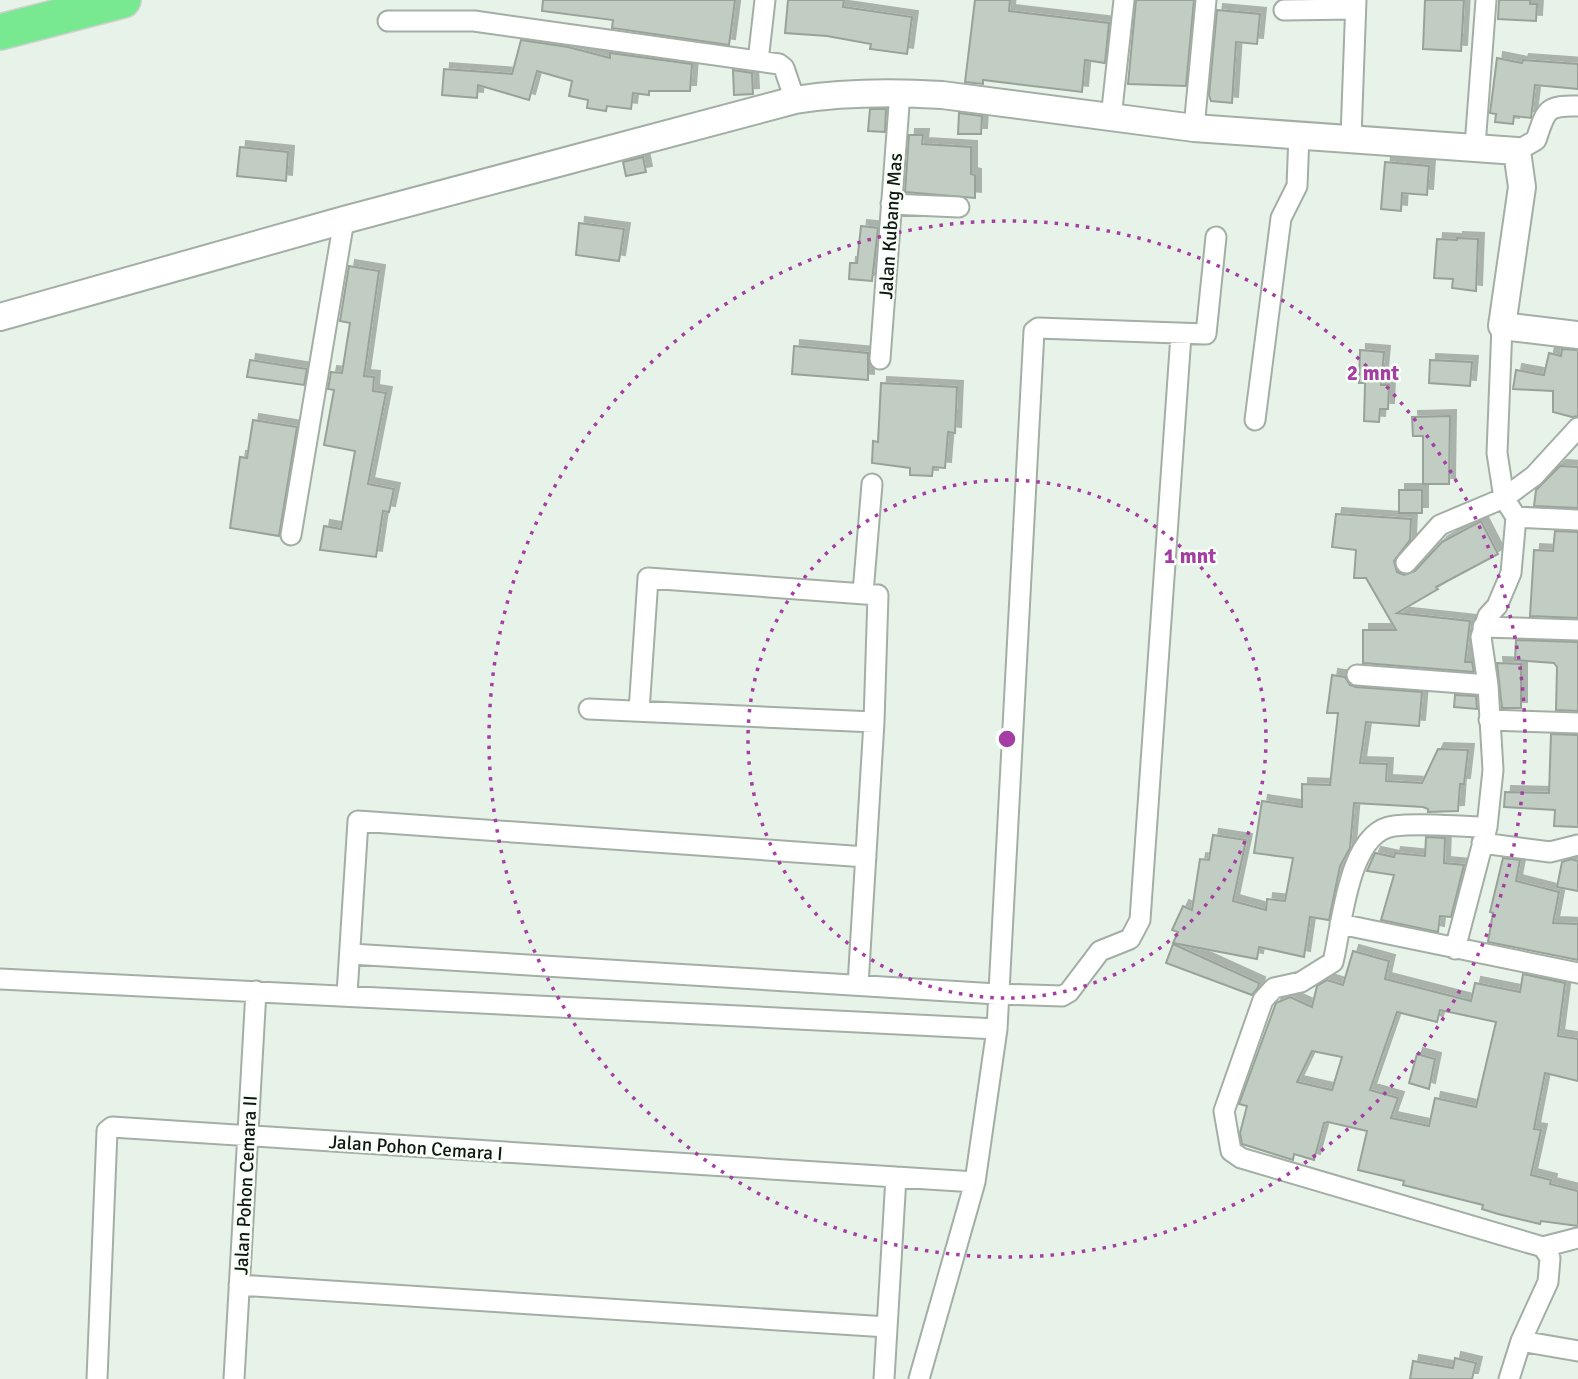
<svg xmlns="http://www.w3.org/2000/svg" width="1578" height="1379" font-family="Signika,sans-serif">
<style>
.building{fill:#c1ccc2;stroke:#98a299;stroke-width:2;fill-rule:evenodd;filter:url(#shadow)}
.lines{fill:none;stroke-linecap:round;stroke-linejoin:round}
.street-casing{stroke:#a3aea5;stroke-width:23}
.secondary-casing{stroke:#a3aea5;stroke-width:30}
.highway-casing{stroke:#d0d0d0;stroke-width:38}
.street{stroke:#fff;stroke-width:19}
.secondary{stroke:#fff;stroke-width:26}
.highway{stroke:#78e991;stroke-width:35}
.ring{fill:none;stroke:#a53ea2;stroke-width:3.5;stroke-dasharray:3.5 7}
.labels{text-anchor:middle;stroke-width:5;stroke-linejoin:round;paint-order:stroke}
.street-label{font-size:19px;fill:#121613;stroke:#f8fff8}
.centre{fill:#a53ea2;stroke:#f8fff8;stroke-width:3.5}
.ring-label{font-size:21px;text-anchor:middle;font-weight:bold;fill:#a53ea2;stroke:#f8fff8;stroke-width:5;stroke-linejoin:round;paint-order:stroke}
</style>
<defs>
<filter id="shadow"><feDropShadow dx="6" dy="-6" stdDeviation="0" flood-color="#0004"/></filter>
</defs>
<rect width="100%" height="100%" fill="#e7f3e9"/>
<path class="building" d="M543,0H735L729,45L612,28L613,20L542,11Z
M788,0H844L843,7L912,17L907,54L870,49L871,44L827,36L785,33Z
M975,0H1010L1009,11L1109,23L1105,63L1085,60L1082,92L983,80V84L965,82Z
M1136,0H1194L1186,86L1128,84Z
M1425,0H1464L1461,51L1423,49Z
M1499,0H1530V4H1537L1536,21L1498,19Z
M1217,10L1260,14L1257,44L1236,42L1232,103L1211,101L1209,95Z
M521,40L568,47L610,58V53L692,64L690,91H649V95L633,93L631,109L607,106L606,111L587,108L588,100L569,96L572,81L537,71L529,100L478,85L477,98L442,95L444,69L512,74Z
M1497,58L1522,63L1523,60L1578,64V89L1535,85L1531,118L1514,116L1513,124L1495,122L1496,114L1490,113Z
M733,70L752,73L753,94L734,95Z
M870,109H886L885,132L868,131Z
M959,113L982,116L981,134H958Z
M909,135H923L922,144L971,147V174L975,175V198L905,192Z
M240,147L288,152L286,181L237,176Z
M643,157L646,172L626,176L623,162Z
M1385,162L1429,166L1427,195L1402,193L1401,211L1381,209Z
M579,223L624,229L619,261L576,255Z
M861,226L878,228L872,281L849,279L850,263H857Z
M1457,238L1478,239L1476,291L1452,288L1453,279L1434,278L1437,239L1457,240Z
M349,266L379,271L364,376L374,377L373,391L386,393L368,484L394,489L389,512L383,511L376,557L320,550L324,526L341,529L355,451L324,445L334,390L328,389L331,372L342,373L350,323L340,321Z
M794,346L868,353V380L792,374Z
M1562,349L1578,350V416L1572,417L1553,412V391L1513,389L1516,370L1544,375L1549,353L1561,356Z
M1360,350L1384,352L1381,385H1389L1388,409H1380L1379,422L1364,421L1365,383H1359Z
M250,360L307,369L304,385L247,377Z
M1430,360L1472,362L1470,386L1429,383Z
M881,383L957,387L955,433L948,432L945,468L933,467L932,476L910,475V468L872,463L873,441L878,442Z
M1450,416L1449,484H1423V436H1413L1412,417Z
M253,420L297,427L279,536L230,528L240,457L247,458Z
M1560,466L1578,467V508L1534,506L1536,490Z
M1399,490H1422V513H1399Z
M1336,514L1411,519L1410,540L1394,561L1397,572L1404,575L1415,571L1442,542L1481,521L1498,554L1436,587L1438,589L1397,613L1470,621L1465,662H1472L1474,672L1363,663V630H1396L1366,578H1354L1356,550L1332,547Z
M1555,531L1578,532V618L1530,616L1534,550L1553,551Z
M1516,640L1578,642V711L1556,710L1557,667L1554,663L1515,660Z
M1497,663L1521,664V708H1502Z
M1332,675L1345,677L1350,685L1356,687L1422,692L1419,726L1366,722L1360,763L1387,764L1386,781L1422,783L1438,749L1468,750L1464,784H1460L1458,811L1428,812V809L1423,807L1354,803L1350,848L1340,866L1329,920L1310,917L1304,957L1259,947L1257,959L1173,943L1178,932L1172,930L1183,906L1192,910L1200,859L1209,860L1213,835L1246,840L1233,901L1266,910L1267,899L1285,901L1293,858L1254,853L1262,801L1302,807V784L1330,785L1338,713H1327Z
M1455,695L1476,696L1477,709L1454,707Z
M1551,734L1578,735V827L1554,826L1555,810L1504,807L1505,792L1549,793Z
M1426,837L1445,838L1444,863L1464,865L1451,917L1440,916L1438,932L1381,920L1394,875L1367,871L1375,853L1394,857L1395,853L1425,856Z
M1503,858L1520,860L1516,881L1559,892L1553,923L1578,924V960L1488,942L1493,913L1490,912Z
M1571,859L1578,861V891L1557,887L1562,862Z
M1173,944L1259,983L1258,988L1252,995L1166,963Z
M1353,951L1389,961L1385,979L1471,1001L1475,983L1520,992L1523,974L1565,983L1558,1036L1578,1039V1081L1545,1073L1534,1129L1541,1130L1531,1175L1551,1180L1550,1184L1578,1191V1226L1541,1221L1540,1224L1498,1214L1482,1209L1483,1205L1403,1185L1404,1181L1358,1170L1367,1131L1328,1122L1324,1123L1314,1160L1294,1154L1293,1160L1242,1144L1240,1133L1247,1106L1239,1104L1276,1003L1290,997L1312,1007L1317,986L1327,980L1343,985ZM1440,1010L1496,1022L1476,1107L1435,1098L1429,1126L1391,1118L1398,1098L1370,1090L1397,1012L1437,1022ZM1312,1051L1342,1057L1332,1090L1297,1082Z
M1417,1054L1435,1059L1429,1089L1409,1083Z
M1455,1358L1476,1363L1472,1379H1410L1413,1361L1453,1368Z"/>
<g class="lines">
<g class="street-casing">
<path id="street" d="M1284,10L1355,9
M388,21H474L779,64L784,68L795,100
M758,61L765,0
M1111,118L1124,0
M1194,128L1206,0
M1351,137L1356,0
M1475,146L1486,0
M1517,151L1536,140C1546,111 1545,105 1578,106
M891,204L959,207
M1502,326L1497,453L1504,498L1516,517L1511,573L1497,606L1488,616L1481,637L1488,685L1493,770L1487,827C1457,827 1424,822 1394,826C1348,831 1342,926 1333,962L1301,982L1274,988L1263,1000L1224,1111L1231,1151L1241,1158L1543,1247L1550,1258L1548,1282L1521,1341L1509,1379
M880,359L900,92
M1255,420L1281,218L1297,186L1299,134
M1516,517L1578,520
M291,535L344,220
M1406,563L1440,525L1504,498L1534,476L1578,428
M863,593L872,484
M1483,627L1578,630
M1357,675L1488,685
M589,709L874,722
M639,711L648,578L878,595L874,722L858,985
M1489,720L1578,723
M1482,843L1550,852L1578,845
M1340,924L1578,973
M1455,949L1487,827
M351,954L997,994L1062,996L1069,992L1100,951L1130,939L1140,920L1181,335
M0,979L997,1029L975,1182L919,1379
M347,994L358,821L866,857
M997,1029L1034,331L1038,328L1206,334L1216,237
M1543,1247L1578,1238
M239,1285L887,1327
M1521,1341L1578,1351
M97,1379L107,1131L112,1127L975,1182
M234,1379L256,991
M884,1379L896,1177"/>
</g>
<g class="secondary-casing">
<path id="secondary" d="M0,317L344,220L795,100C845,92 891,92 942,95L1194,128L1517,151L1522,187L1502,326L1578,335"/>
</g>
<g class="highway-casing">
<path id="highway" d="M0,32L123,0"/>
</g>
<use href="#street" class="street"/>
<use href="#secondary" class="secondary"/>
<use href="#highway" class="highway"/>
</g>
<g class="ring">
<circle cx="1007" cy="739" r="259"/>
<circle cx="1007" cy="739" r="518"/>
</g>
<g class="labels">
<g class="street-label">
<text transform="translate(890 226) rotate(-86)" y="7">Jalan Kubang Mas</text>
<text transform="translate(416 1147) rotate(4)" y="7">Jalan Pohon Cemara I</text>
<text transform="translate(245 1185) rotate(-87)" y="7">Jalan Pohon Cemara II</text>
</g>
</g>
<circle cx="1007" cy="739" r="10" class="centre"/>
<g class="ring-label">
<text x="1373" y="380">2 mnt</text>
<text x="1190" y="563">1 mnt</text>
</g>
</svg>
